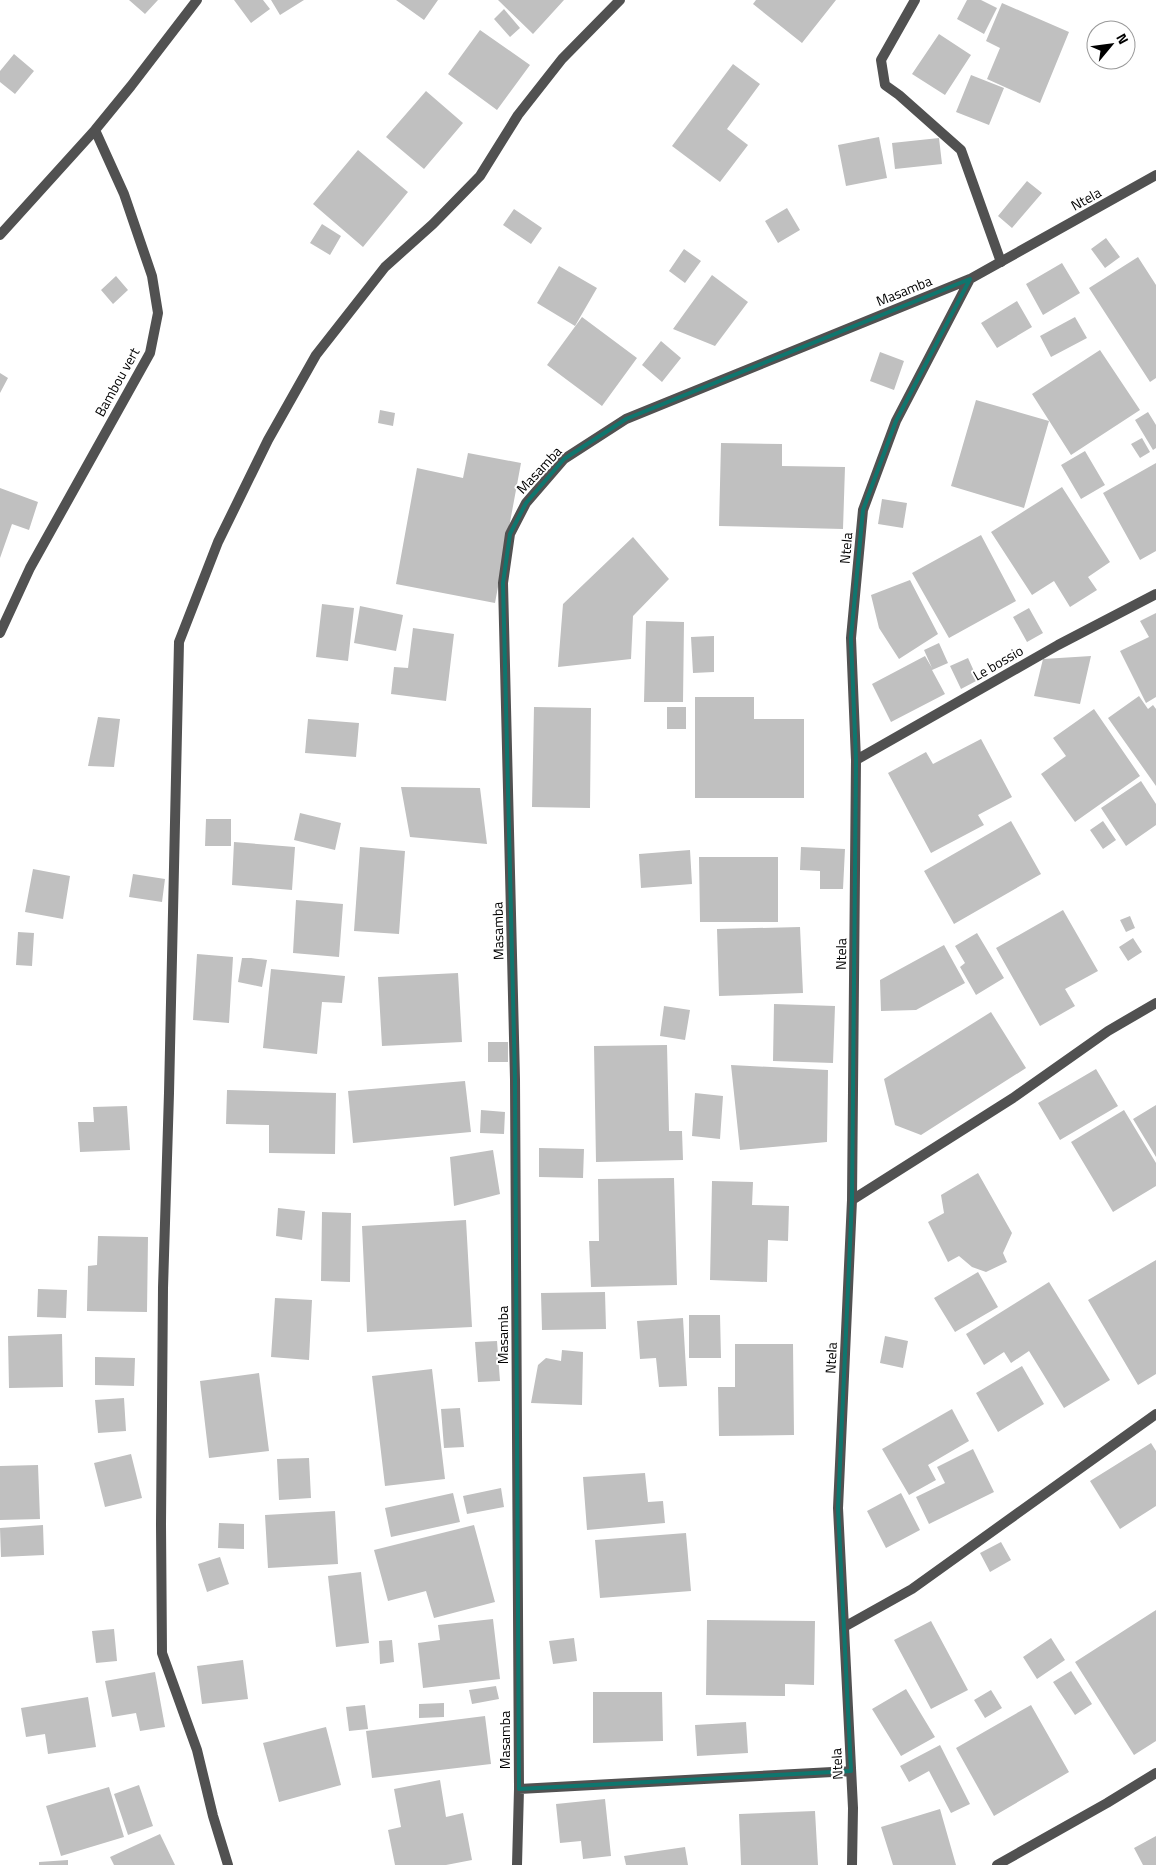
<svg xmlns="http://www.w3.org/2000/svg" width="1156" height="1865" font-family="'Titillium Web',sans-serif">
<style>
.building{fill:#c0c0c0}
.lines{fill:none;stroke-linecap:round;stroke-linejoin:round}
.lane{stroke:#515151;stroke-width:10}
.street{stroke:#515151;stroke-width:10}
.marked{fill:none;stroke:#0f766e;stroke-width:4;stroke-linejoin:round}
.labels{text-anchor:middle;stroke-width:4;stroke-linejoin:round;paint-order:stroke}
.street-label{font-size:14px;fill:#000;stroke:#fff}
</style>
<rect width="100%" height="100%" fill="#fff"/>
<path class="building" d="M129,0H158L145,14Z
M234,0H263L270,9L251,23Z
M271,0H304L280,15Z
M396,0H438L424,20Z
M498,0H564L533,34Z
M756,0H836L802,43L753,4Z
M967,0H981L997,8L984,34L957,19Z
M1002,3L1069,32L1040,103L987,79L1000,48L986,41Z
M504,9L520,28L510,37L494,19Z
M480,30L530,65L497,110L448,74Z
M939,34L971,55L945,95L912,74Z
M14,54L34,71L15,94L0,82V71Z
M733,64L760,84L727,129L748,145L720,182L672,146Z
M971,75L1004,88L989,125L956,112Z
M426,91L463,123L424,169L386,137Z
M879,137L887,178L846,186L838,145Z
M939,138L942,164L895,169L892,143Z
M358,150L408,192L363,247L313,204Z
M1027,181L1042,193L1012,228L998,216Z
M787,208L800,230L778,243L765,221Z
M514,209L542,228L531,244L503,225Z
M322,224L341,236L330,255L310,243Z
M1106,238L1120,257L1105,268L1091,249Z
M684,249L701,261L685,283L669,271Z
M1138,257L1156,285V378L1150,382L1089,288Z
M1062,263L1080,293L1043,315L1026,284Z
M559,266L597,288L575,326L537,303Z
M712,275L748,302L715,346L673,329Z
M116,276L128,290L113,304L101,290Z
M1017,301L1032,327L997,348L981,323Z
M582,317L637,358L602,406L547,365Z
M1075,317L1087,338L1051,357L1040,336Z
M661,341L681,358L662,382L642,365Z
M1100,350L1140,410L1071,455L1032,394Z
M880,352L904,361L894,390L870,381Z
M0,373L8,378L0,393Z
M976,400L1049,421L1024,508L951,486Z
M380,410L395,413L393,426L378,423Z
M1148,412L1156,425V448L1153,450L1135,420Z
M1142,438L1150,452L1140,458L1131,444Z
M721,443L782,444V466L845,467L843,529L719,526Z
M1085,451L1105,485L1081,499L1061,465Z
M468,453L521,463L495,603L396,584L417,468L463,478Z
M1156,463V551L1140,560L1103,493Z
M1062,487L1110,562L1088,577L1097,590L1070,607L1054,581L1032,595L991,532Z
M0,488L38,502L29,530L12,524L0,558Z
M882,499L907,503L903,528L878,524Z
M981,535L1016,601L949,638L912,573Z
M633,537L669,579L633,616L631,659L558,667L563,604Z
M910,580L938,634L899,659L879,628L871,595Z
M322,604L354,608L348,661L316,657Z
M360,606L403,615L396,651L354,643Z
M1029,608L1043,633L1027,642L1013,617Z
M1156,613V697L1146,703L1120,651L1149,637L1140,621Z
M646,621L684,622L683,702H644Z
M413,628L454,634L446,701L391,694L394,667L408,668Z
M714,636V672L693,673L691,637Z
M939,643L948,663L932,670L945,694L891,722L872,684L925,656L932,668L924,650Z
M1091,656L1080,704L1034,696L1043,659Z
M968,658L978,680L961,689L950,666Z
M1139,696L1148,709L1153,705L1156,709V786L1108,718Z
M695,697H754V719H804V798H695Z
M534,707L591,708L590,808L532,807Z
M667,707H686V729H667Z
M1094,709L1140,776L1075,822L1041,774L1066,756L1053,738Z
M98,717L120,719L114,767L88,766Z
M308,719L359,723L356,757L305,753Z
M981,739L1012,797L978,815L984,825L931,853L888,773L926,752L933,764Z
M1141,781L1156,804V825L1126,846L1101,808Z
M401,787L480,788L487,844L410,837Z
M300,813L341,823L335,850L294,840Z
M206,819H231V846H205Z
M1011,821L1041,874L954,924L924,871Z
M1103,821L1116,840L1103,849L1090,830Z
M234,842L295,847L292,890L232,885Z
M360,847L405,851L399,934L354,931Z
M801,847L845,849L843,889H820V871L800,870Z
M690,850L692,884L641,888L639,854Z
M699,857H778V922H700Z
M33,869L70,876L63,919L25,912Z
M133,874L165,879L162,902L129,897Z
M296,900L343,904L339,957L293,953Z
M1063,910L1098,971L1065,989L1075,1006L1040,1026L996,948Z
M1130,916L1135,928L1126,932L1120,920Z
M800,927L803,993L719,996L717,929Z
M18,932L34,933L32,966L16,965Z
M977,933L1004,978L976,995L960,967L965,963L955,946Z
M1133,938L1142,952L1128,961L1119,947Z
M944,945L965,983L916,1010L881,1011L880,980Z
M197,954L233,957L229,1023L193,1020Z
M242,958H251L267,960L262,987L238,982Z
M271,969L345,976L342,1003L322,1002L317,1054L263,1048Z
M458,973L462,1042L382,1046L378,977Z
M774,1004L835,1006L833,1063L773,1061Z
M664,1006L690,1010L685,1040L660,1036Z
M991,1012L1026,1068L921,1135L895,1125L884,1079Z
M488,1042H508V1062H488Z
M667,1045L669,1131H682L683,1160L596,1162L594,1046Z
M731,1065L828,1070L827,1142L740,1150Z
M1096,1069L1118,1106L1060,1140L1038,1103Z
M465,1081L471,1132L353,1143L348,1091Z
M227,1090L336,1093L335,1154L269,1153V1125L226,1124Z
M695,1093L723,1096L720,1139L692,1136Z
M1156,1105V1157L1133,1119Z
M127,1106L130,1150L80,1152L78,1122H94L93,1107Z
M481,1110L505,1112L504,1134L480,1133Z
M1124,1110L1156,1163V1186L1113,1212L1071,1142Z
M539,1148L584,1149L583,1178L539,1177Z
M493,1150L500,1194L454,1206L450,1157Z
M978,1173L1012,1233L1003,1253L1007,1262L986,1272L972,1267L959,1256L948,1262L928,1222L944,1213L941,1195Z
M674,1178L677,1285L591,1287L589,1241H599L598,1179Z
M712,1181L753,1182L752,1205L789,1206L788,1241L768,1240L767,1282L710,1280Z
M278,1208L305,1211L302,1240L276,1236Z
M322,1212L351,1213L350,1282L321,1281Z
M466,1220L472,1327L367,1332L362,1226Z
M98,1236L148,1237L147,1312L87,1311L88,1266L97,1265Z
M1156,1260V1374L1138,1385L1088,1300Z
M978,1272L998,1307L955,1332L934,1298Z
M1049,1282L1110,1380L1064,1408L1029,1351L1011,1363L1004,1352L984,1365L966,1334Z
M38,1289L67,1290L66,1318L37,1317Z
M605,1292L606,1329L542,1330L541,1293Z
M275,1298L312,1300L309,1360L271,1357Z
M689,1315H720L721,1358H689Z
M683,1318L687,1386L659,1387L656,1358L640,1359L637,1321Z
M62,1334L63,1387L9,1388L8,1336Z
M885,1336L908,1341L903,1368L880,1363Z
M497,1341L500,1381L478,1382L475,1342Z
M735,1344H793L794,1435L719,1436L718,1387H735Z
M562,1350L583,1352L582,1405L531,1403L538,1365L546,1358L561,1361Z
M95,1357L135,1358L134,1386L95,1385Z
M1022,1366L1044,1404L998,1432L976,1393Z
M432,1369L445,1479L385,1486L372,1376Z
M259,1373L269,1451L209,1458L200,1381Z
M124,1398L126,1431L98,1433L95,1400Z
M460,1408L464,1447L444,1448L441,1409Z
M952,1409L969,1441L928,1465L936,1480L909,1495L882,1449Z
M1151,1443L1156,1451V1506L1120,1529L1090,1481Z
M973,1449L994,1492L929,1524L916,1497L945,1483L937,1467Z
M131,1454L142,1498L105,1507L94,1463Z
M309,1458L311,1498L279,1500L277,1459Z
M38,1465L40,1519L0,1520V1466Z
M645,1473L648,1502L663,1501L665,1523L587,1530L583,1477Z
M501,1488L504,1507L467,1514L463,1496Z
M453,1493L460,1522L391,1537L385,1508Z
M901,1493L920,1530L886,1548L867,1511Z
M335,1511L338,1564L268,1568L265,1515Z
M219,1523L244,1524V1549L218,1548Z
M43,1525L44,1555L1,1557L0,1528Z
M474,1525L495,1602L434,1618L426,1591L388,1601L374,1550Z
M686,1533L691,1591L600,1598L595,1540Z
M1001,1542L1011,1560L990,1572L980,1553Z
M220,1557L229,1584L207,1592L198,1564Z
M361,1572L369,1643L336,1647L328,1576Z
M1156,1610V1741L1134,1755L1075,1662Z
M493,1619L500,1679L423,1688L418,1643L440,1640L438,1625Z
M707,1620L815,1621L814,1685L785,1684V1696L706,1695Z
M931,1621L968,1690L931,1709L894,1640Z
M114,1629L117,1661L96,1663L92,1631Z
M574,1638L577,1661L553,1664L549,1641Z
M1051,1638L1065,1660L1037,1679L1023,1657Z
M392,1640L394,1662L380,1664L379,1641Z
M243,1660L248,1699L202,1704L197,1666Z
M1071,1671L1092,1704L1075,1715L1053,1682Z
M155,1672L165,1727L140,1731L136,1713L112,1717L105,1681Z
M496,1686L499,1699L472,1704L469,1690Z
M906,1689L935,1737L901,1756L872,1709Z
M991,1690L1002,1708L985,1718L974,1700Z
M593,1692H662L663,1741L593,1743Z
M88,1697L96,1747L48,1754L45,1734L26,1737L21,1708Z
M444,1703V1717L419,1718V1704Z
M365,1705L368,1729L349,1731L346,1707Z
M1031,1705L1069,1772L994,1816L956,1748Z
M485,1716L491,1764L372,1778L366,1731Z
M746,1722L748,1753L697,1756L695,1725Z
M326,1727L341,1785L279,1802L263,1743Z
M940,1745L970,1804L951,1813L929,1771L909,1782L900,1766Z
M440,1780L446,1817L463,1813L472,1860L446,1865H395L388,1830L401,1827L394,1789Z
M139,1785L153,1826L128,1835L114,1794Z
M109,1787L124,1837L61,1856L46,1806Z
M605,1799L611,1856L583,1859L581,1841L560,1843L556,1804Z
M940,1809L956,1865H893L881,1827Z
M815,1811L818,1865H741L739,1814Z
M160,1834L175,1865H114L110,1857Z
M1156,1836V1865H1143L1134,1848Z
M685,1847L688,1865H626L624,1856Z
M68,1860V1865H39V1862Z"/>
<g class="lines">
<path class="lane" d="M915,0L881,60L885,85L899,95L961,150L1001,262
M997,1865L1107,1803L1156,1773"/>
<path class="street" d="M0,235L95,130L131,86L197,0
M0,633L30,568L150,353L158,313L152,276L124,194L95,130
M856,760L1058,645L1156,594
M852,1200L1013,1098L1108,1031L1156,1003
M844,1627L912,1589L1156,1414
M519,1789L851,1771
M228,1865L213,1816L197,1750L162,1653L161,1524L163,1288L169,1093L179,642L218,542L268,440L316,355L385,267L433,224L480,176L518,115L562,59L620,0
M517,1865L519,1789L515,1079L503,583L510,534L526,503L564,459L626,419L970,279
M852,1865L853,1808L838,1508L852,1200L856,760L851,638L863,510L896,421L970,279L1156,175"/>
</g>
<path class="marked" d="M970,279L896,421L863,510L851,638L856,760L852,1200L838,1508L851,1771L519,1789L515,1079L503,583L510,534L526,503L564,459L626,419Z"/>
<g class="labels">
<g class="street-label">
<text transform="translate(1086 199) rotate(-29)" y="5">Ntela</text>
<text transform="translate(904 291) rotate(-22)" y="5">Masamba</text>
<text transform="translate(117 382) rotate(-61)" y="5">Bambou vert</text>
<text transform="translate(539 470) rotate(-47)" y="5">Masamba</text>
<text transform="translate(846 548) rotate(-85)" y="5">Ntela</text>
<text transform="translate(998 663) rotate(-30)" y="5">Le bossio</text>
<text transform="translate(498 931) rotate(-91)" y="5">Masamba</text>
<text transform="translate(841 954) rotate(-89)" y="5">Ntela</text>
<text transform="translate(503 1335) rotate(-90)" y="5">Masamba</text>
<text transform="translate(831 1358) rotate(-87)" y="5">Ntela</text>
<text transform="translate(505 1740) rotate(-90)" y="5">Masamba</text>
<text transform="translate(837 1764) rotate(-93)" y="5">Ntela</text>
</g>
</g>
<g transform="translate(1111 45) rotate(61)"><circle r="24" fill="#ffffff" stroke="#999999"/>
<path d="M0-4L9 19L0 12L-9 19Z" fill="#000000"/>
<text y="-8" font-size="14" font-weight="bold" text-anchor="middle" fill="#000000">N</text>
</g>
</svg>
